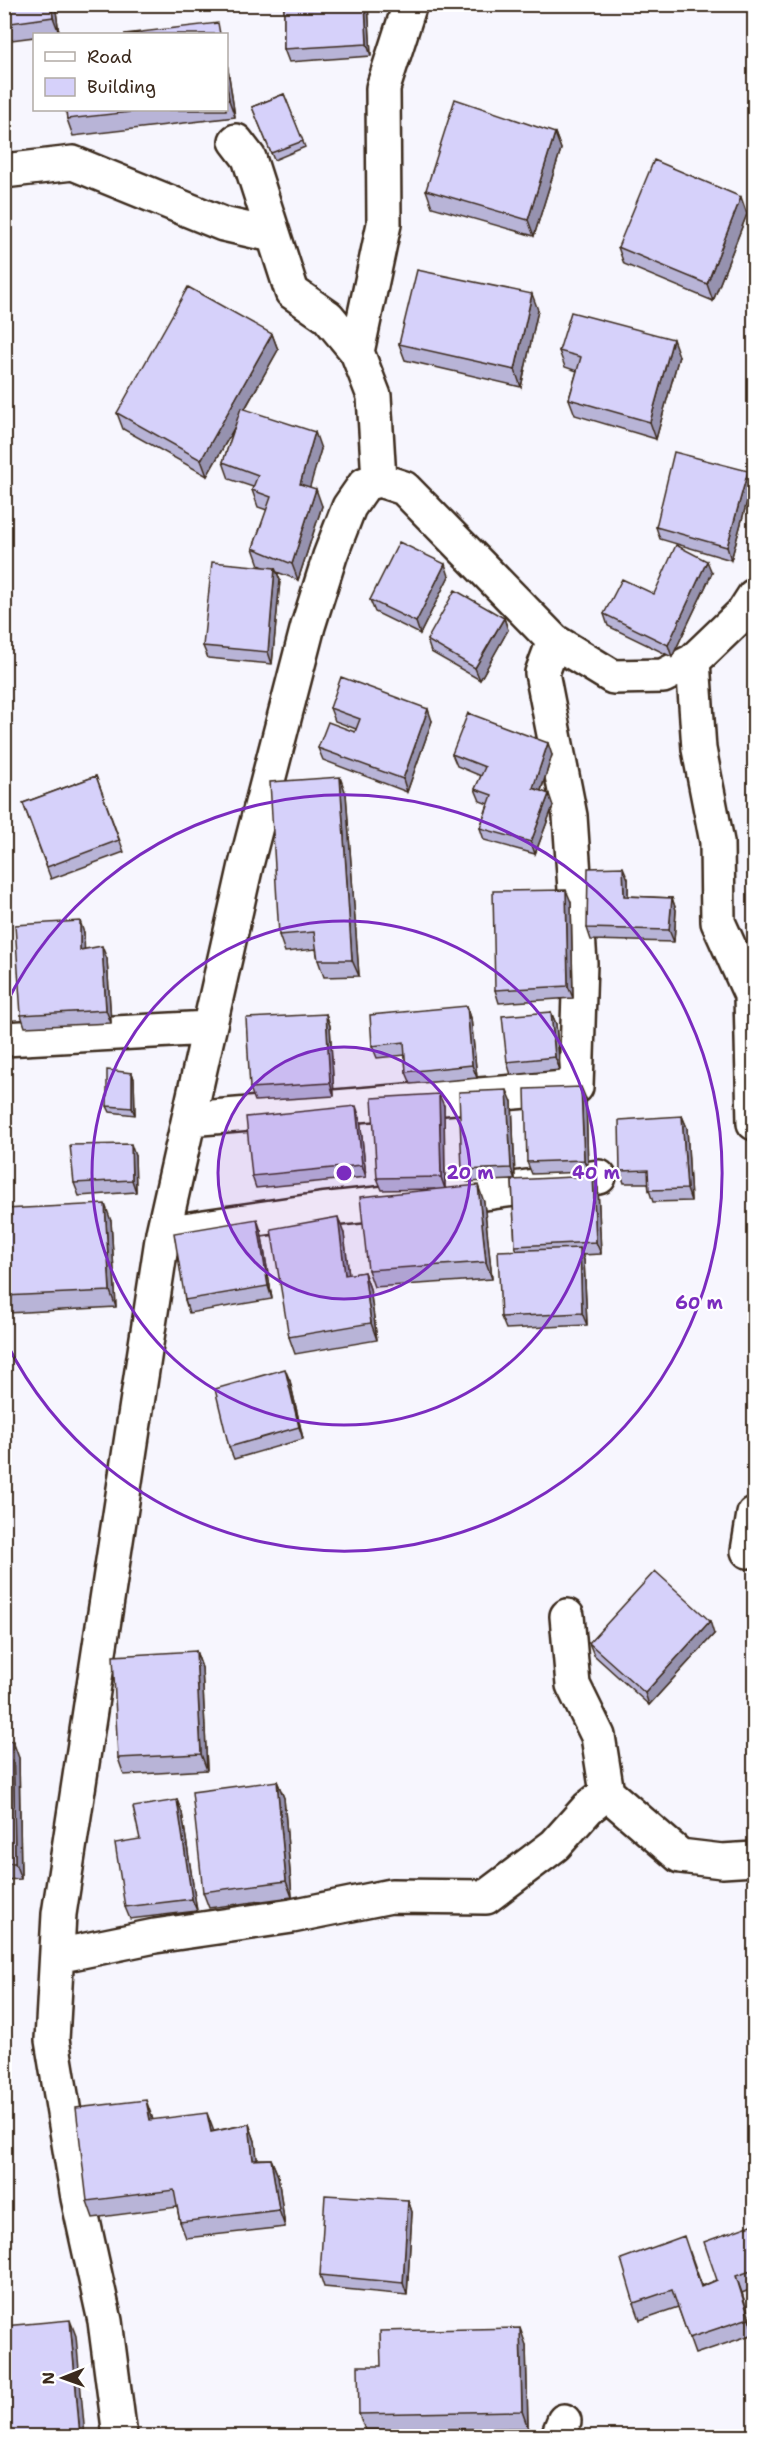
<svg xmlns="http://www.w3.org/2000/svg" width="759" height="2441" font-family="'Shantell Sans',sans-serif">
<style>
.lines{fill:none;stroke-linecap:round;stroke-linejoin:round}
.minor-casing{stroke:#3b2a1e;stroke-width:38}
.minor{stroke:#fff;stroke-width:33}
.wall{fill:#b8b4d7;stroke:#3b2a1e;stroke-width:1.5}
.shaded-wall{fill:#9692af;stroke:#3b2a1e;stroke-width:1.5}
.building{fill:#d6d1fa;stroke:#3b2a1e;stroke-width:1.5}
.ring{fill:none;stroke:#7b2cbf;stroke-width:3}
.centre{fill:#7b2cbf;stroke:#fff;stroke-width:3}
.ring-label{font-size:18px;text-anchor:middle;font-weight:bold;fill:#7b2cbf;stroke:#fff;stroke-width:4.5;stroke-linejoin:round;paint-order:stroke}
</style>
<rect width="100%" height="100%" fill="#f7f6fe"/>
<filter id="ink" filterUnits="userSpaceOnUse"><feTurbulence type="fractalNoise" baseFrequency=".0167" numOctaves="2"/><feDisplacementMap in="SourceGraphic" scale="12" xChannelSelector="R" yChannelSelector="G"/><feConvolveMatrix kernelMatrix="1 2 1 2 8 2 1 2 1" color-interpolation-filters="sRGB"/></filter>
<g filter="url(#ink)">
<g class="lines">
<g class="minor-casing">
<path id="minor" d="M236,141L249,158L292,292L328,317L357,352
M4,171L73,163L223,224L272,235
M379,480L374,396L357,352L384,224L383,88L410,4
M693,661L699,749L717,842L718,922L751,995L754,1123
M4,1039L209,1028
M189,1119L576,1087L580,963L570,816L542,673L554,641
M163,1233L320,1210L492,1192L599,1177
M748,1551L754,1514
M567,1616L573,1685L598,1736L607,1793L680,1856L722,1861L754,1859
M57,1956L155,1936L292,1916L391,1896L486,1897L555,1845L588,1808L607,1793
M120,2436L105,2321L78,2198L52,2040L59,1914L163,1233L246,865L308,626L330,556L349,507L365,484L379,480L404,488L554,641L613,677L663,676L693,661L743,613L754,596
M558,2436L564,2421"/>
</g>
<use href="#minor" class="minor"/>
</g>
<path class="wall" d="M4,4H55L59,33L50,34H34V37L4,41Z
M284,4H368L371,56L289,62L284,49Z
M226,56L235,117L73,136L67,119L66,110H226Z
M284,94L305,147L274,160L252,107Z
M555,133L561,149L534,236L432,207L426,190Z
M747,214L713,301L624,264L618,247Z
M538,310L521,387L405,360L399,344Z
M272,334L278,350L245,409L321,449L309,487L322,506L298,580L277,572L280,580L272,664L208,658L203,646L264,567L259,565L253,548L267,510L258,507L252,490L253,487L229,479L223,462L235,427L207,476L123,429L117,413Z
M559,351L679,356L656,439L575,415L569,399L577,371L565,367Z
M752,483L731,560L660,539L656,527Z
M712,573L672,657L608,626L604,614L654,594Z
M449,576L420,634L375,612L370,600Z
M504,618L508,630L480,680L431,652L427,640Z
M330,708L432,721L407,792L323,760L318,748L355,732L356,729L335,721Z
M452,754L552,755L541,791L553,806L535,854L484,840L480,828L488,804L480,801L475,789L481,776L457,766Z
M96,776L124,852L51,879L23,803Z
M346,794L359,976L324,977L318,960L316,949L285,952L279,935Z
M628,879V896L672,898L676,910L674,942L591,940L587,928Z
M571,902L573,998L499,1003L495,990Z
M84,933V949L107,959L111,1023L25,1027L21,1015Z
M467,1006L471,1018L477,1078L411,1084L406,1072L405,1055L377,1058L372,1046Z
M551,1012L556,1024L560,1070L511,1075L507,1062Z
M326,1014L330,1026L334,1096L255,1101L250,1088Z
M132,1073L134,1079L135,1115L110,1112L107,1106Z
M586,1099L588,1172L532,1174L527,1162Z
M512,1102L515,1180L598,1188L601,1254L582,1255L584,1260L587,1325L506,1329L501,1317L517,1250L515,1246L512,1180L467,1182L462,1170Z
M444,1106L445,1188L484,1202L492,1279L374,1287L368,1270L434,1189L382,1190L377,1178Z
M682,1116L687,1128L691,1201L653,1202L649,1190L648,1183H624L620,1171Z
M360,1118L366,1177L256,1188L252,1176Z
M135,1156L136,1192L79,1196L74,1183Z
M4,1209L111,1221L116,1307L8,1313L4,1304Z
M261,1231L272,1299L189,1313L185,1300Z
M344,1234L349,1275L364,1272L370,1289L377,1340L295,1354L289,1337Z
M290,1381L303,1439L234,1459L229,1447Z
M714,1634L649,1705L594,1655L589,1643Z
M196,1651L202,1668L207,1770L124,1775L118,1758Z
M4,1741L19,1758L21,1879L4,1880Z
M277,1781L284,1798L292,1897L209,1908L203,1892Z
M177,1800L182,1813L197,1911L130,1919L125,1907L140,1839Z
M152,2117L153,2120L214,2131L249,2124L255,2141L257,2159H271L278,2176L285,2227L186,2238L180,2222L177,2207L93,2218L87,2201Z
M408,2200L412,2212L407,2295L324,2287L320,2275Z
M754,2224V2288L742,2293L754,2334L695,2354L678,2307L640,2320L634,2303L690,2252L702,2286L717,2280Z
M526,2345L528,2428L365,2430L359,2414L381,2366Z"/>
<path class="shaded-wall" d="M51,4H55L59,33L53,17Z
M365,4H368L371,56L367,44Z
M226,56L235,117L229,100L226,81Z
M555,133L561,149L534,236L528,220Z
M741,197L747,214L713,301L707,284Z
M532,294L538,310L521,387L515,370Z
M272,334L278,350L207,476L201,460Z
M673,339L679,356L656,439L650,422Z
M315,432L321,449L306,500L300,484Z
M748,471L752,483L731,560L727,547Z
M316,489L322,506L298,580L292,564Z
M707,561L712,573L672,657L668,645Z
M445,564L449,576L420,634L416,622Z
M275,568L280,580L272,664L268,652Z
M504,618L508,630L480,680L475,668Z
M428,709L432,721L407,792L403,779Z
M548,743L552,755L538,800L533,788Z
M340,777L346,794L359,976L352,960Z
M549,794L553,806L535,854L531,842Z
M623,867L628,879V908L624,896Z
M566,890L571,902L573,998L568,986Z
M672,898L676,910L674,942L669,930Z
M80,921L84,933L85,962L80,950Z
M102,946L107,959L111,1023L106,1010Z
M467,1006L471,1018L477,1078L472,1065Z
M551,1012L556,1024L560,1070L555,1057Z
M326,1014L330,1026L334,1096L330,1083Z
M132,1073L134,1079L135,1115L132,1108Z
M581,1087L586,1099L588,1172L584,1160Z
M507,1090L512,1102L515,1180L511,1168Z
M439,1094L444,1106L445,1189L441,1177Z
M356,1106L360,1118L366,1177L362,1165Z
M682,1116L687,1128L691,1201L687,1189Z
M131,1144L135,1156L136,1192L132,1180Z
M593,1176L598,1188L601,1254L596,1242Z
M478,1185L484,1202L492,1279L486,1262Z
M105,1204L111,1221L116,1307L110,1291Z
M338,1217L344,1234L351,1292L345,1275Z
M257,1219L261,1231L272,1299L268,1286Z
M580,1248L584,1260L587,1325L582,1313Z
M364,1272L370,1289L377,1340L371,1323Z
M285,1369L290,1381L303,1439L299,1427Z
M710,1621L714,1634L649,1705L645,1693Z
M196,1651L202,1668L207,1770L201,1754Z
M13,1741L19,1758L21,1879L15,1863Z
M277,1781L284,1798L292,1897L286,1881Z
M177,1800L182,1813L197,1911L192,1899Z
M146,2100L152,2117L156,2137L150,2120Z
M207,2113L213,2129L217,2148L211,2132Z
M249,2124L255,2141L259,2176L253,2160Z
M271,2159L278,2176L285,2227L279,2210Z
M408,2200L412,2212L407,2295L403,2283Z
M736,2276L742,2293L754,2332L749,2318Z
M70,2320L76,2336L85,2436H80Z
M520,2328L526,2345L528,2428L522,2411Z"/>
<path class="building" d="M4,4H51L53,17L4,24Z
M284,4H365L367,44L284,49Z
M218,23L220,34H124Z
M226,81L229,100H226Z
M284,94L303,141L271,153L252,107Z
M455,99L555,133L528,220L426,190Z
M66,110H149L67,119Z
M654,160L741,197L707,284L618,247Z
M417,270L532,294L515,370L399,344Z
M188,287L272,334L201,460L117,413Z
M571,312L673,339L650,422L569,399L581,357L559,351Z
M241,408L315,432L300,484L316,489L292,564L253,548L271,497L252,490L258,475L223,462Z
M674,452L748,471L727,547L656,527Z
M399,542L445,564L416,622L370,600Z
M676,545L707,561L668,645L604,614L622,579L654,594Z
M212,562L275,568L268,652L203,646Z
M455,590L504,618L475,668L427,640Z
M341,677L428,709L403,779L318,748L328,722L355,732L360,719L330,708Z
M468,713L548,743L533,788L549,794L531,842L480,828L492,795L475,789L485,767L452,754Z
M96,776L119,840L47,867L23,803Z
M340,777L352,960H318L314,932L279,935L270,782Z
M623,867L624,896L672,898L669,930L587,928L588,868Z
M566,890L568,986L495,990L493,891Z
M80,921V950L102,946L106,1010L21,1015L15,925Z
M467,1006L472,1065L406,1072L404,1042L372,1046L370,1015Z
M551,1012L555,1057L507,1062L502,1016Z
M326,1014L330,1083L250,1088L246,1018Z
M107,1070L132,1073V1108L107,1106Z
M581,1087L584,1160L527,1162L525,1089Z
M507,1090L511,1168L462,1170L459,1092Z
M439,1094L441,1177L377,1178L372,1098Z
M356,1106L362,1165L252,1176L246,1117Z
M682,1116L687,1189L649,1190L648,1170L620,1171L619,1120Z
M131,1144L132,1180L74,1183L70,1145Z
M593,1176L596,1242L515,1246L512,1180Z
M478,1185L486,1262L368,1270L360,1197Z
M105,1204L110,1291L4,1296V1209Z
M338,1217L345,1275L364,1272L371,1323L289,1337L271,1229Z
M257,1219L268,1286L185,1300L174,1233Z
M580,1248L582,1313L501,1317L498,1251Z
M285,1369L299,1427L229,1447L215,1389Z
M655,1571L710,1621L645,1693L589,1643Z
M196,1651L201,1754L118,1758L113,1656Z
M4,1741H13L15,1863H4Z
M277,1781L286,1881L203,1892L192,1792Z
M177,1800L192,1899L125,1907L115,1843L140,1839L133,1807Z
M146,2100L150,2120L207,2113L211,2132L249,2124L253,2160L271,2159L279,2210L180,2222L174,2190L87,2201L76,2108Z
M325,2195L408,2200L403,2283L320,2275Z
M754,2224V2270L736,2276L749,2318L689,2338L672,2290L634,2303L621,2259L684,2236L701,2287L717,2280L704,2242Z
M70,2320L80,2436H4V2326Z
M520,2328L522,2411L359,2414L358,2366H381L380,2331Z
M575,2431L605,2436H573Z"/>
</g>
<circle cx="344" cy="1173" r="126" fill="#7b2cbf" fill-opacity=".12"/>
<g class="ring">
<circle cx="344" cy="1173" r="126"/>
<circle cx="344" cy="1173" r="252"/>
<path d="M6 1004A378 378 0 1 1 6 1342"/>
</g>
<circle cx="344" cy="1173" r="9" class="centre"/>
<g class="ring-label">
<text x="470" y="1179">20 m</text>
<text x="596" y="1179">40 m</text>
<text x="699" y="1309">60 m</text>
</g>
<rect width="759" height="2441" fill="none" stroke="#fff" stroke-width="24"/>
<rect x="12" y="12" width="735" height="2417" fill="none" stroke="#3b2a1e" stroke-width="2" filter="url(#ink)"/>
<rect x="33" y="33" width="195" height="78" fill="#ffffff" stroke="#b1aaa5" stroke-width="1.5"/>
<rect x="45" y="52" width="30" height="9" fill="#ffffff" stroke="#b1aaa5" stroke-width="1.5"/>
<text x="87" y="63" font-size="18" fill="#3b2a1e">Road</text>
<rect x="45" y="78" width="30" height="18" fill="#d6d1fa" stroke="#b1aaa5" stroke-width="1.5"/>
<text x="87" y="93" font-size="18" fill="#3b2a1e">Building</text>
<g transform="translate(63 2378) rotate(269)" stroke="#ffffff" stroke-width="4.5" paint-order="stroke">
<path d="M0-4.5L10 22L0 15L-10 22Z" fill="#3b2a1e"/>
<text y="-9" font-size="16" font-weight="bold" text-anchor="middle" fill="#3b2a1e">N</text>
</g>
</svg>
